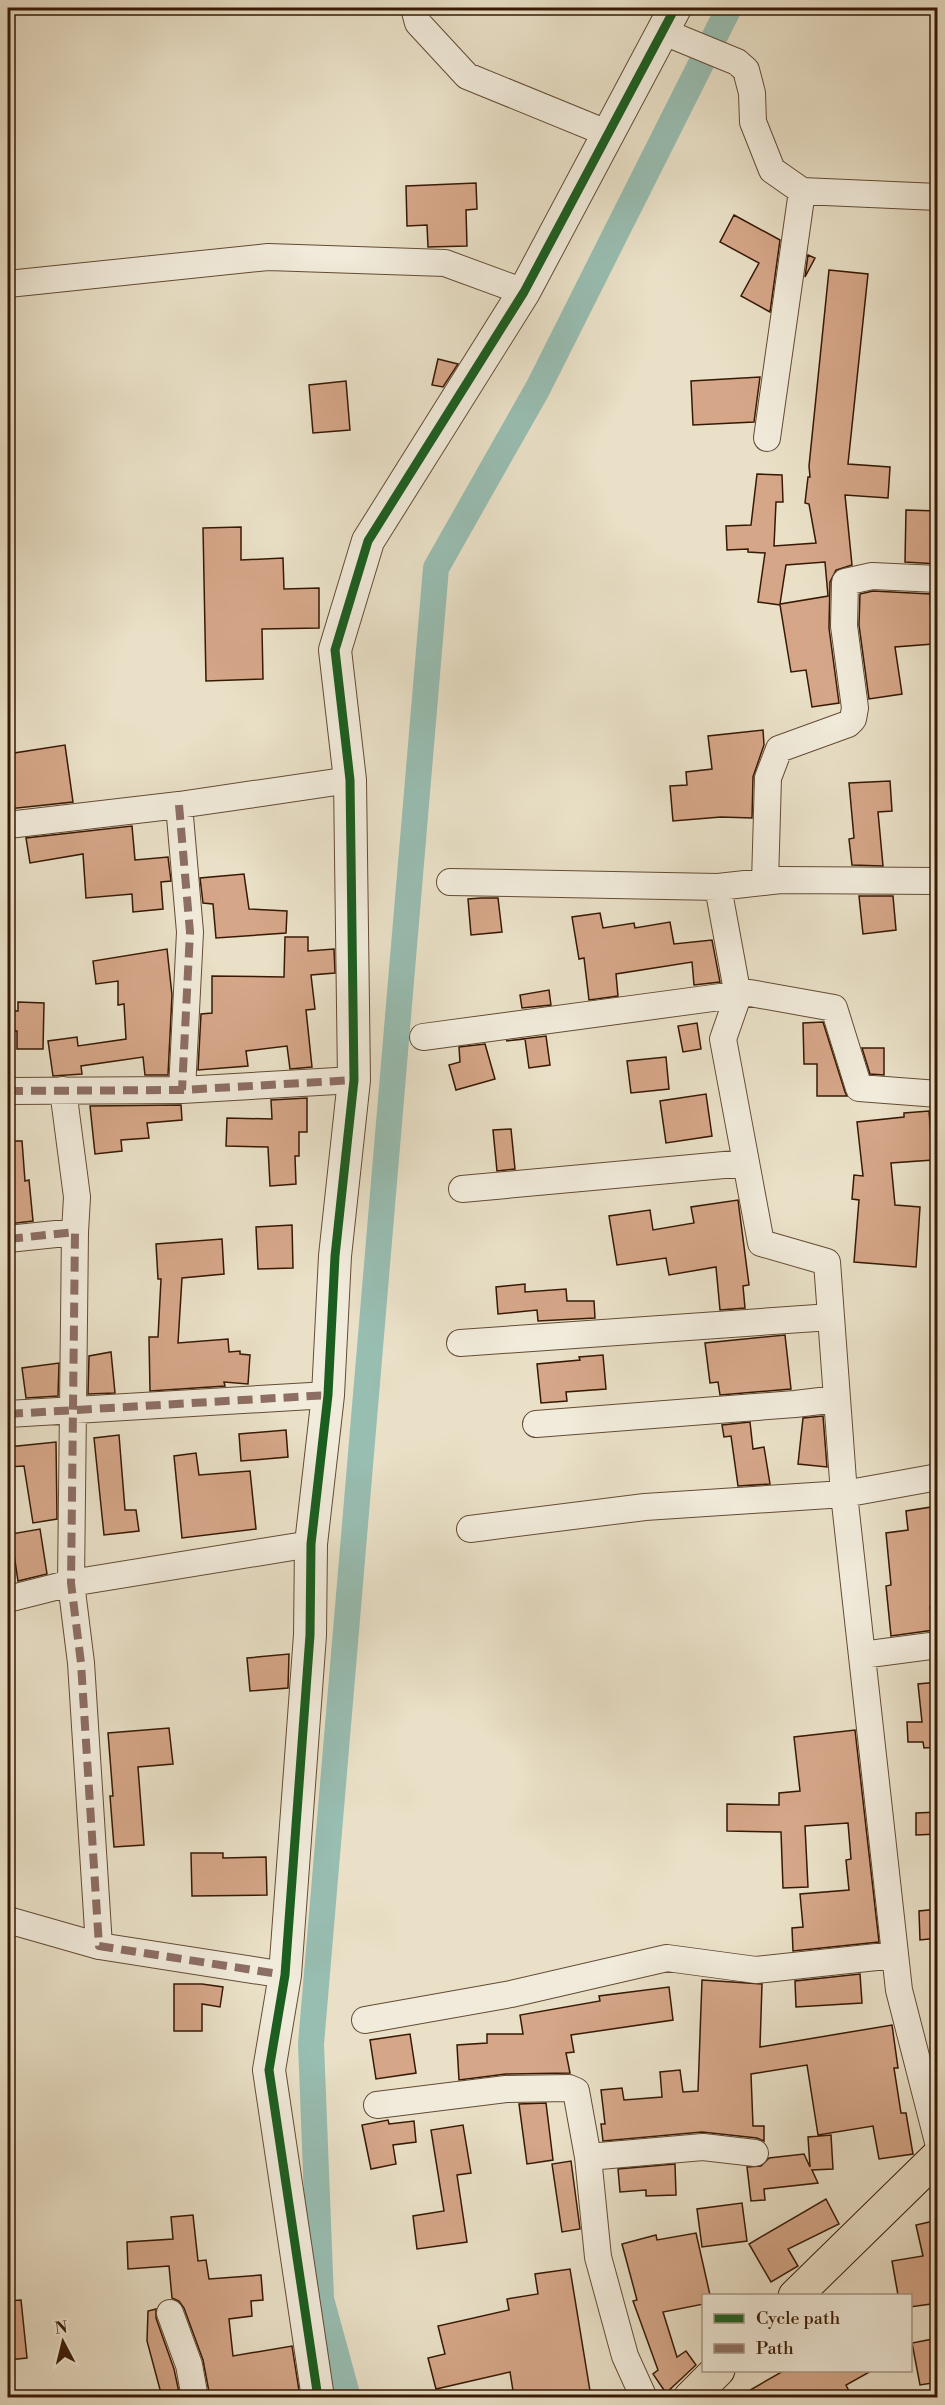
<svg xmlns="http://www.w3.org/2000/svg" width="945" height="2405" font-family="'Libre Bodoni',serif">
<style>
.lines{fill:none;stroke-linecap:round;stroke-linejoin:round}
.canal{stroke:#98bdb1;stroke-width:26}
.building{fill:#d5a688;stroke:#371903;stroke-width:1.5;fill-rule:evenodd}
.minor-casing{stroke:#644b34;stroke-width:28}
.tertiary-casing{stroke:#644b34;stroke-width:34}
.primary-casing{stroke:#371903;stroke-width:35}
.minor{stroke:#f1ebdb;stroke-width:26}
.tertiary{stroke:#f1ebdb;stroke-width:32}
.primary{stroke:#e9e0c7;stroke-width:33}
.quiet{stroke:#8d6e63;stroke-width:8;stroke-dasharray:15 8;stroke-linecap:butt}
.cycleway-casing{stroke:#f1ebdb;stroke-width:13}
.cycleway{stroke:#1b5e20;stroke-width:9}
</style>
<rect width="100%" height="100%" fill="#e9e0c7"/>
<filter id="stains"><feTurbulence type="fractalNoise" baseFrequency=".00333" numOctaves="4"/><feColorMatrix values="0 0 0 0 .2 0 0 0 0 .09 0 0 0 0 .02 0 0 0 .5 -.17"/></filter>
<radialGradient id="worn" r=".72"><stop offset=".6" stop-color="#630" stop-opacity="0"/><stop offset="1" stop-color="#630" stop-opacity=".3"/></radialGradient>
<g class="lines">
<path class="canal" d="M348,2398L321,2299L311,2044L436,568L538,388L729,8"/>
</g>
<path class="building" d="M476,183L477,209L466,210L467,246L428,247L427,225L407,226L406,186Z
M734,215L780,240L770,312L741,296L759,263L720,242Z
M808,255L815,258L805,277Z
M829,270L868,274L848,464L890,467L888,498L845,495L852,565L836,570L830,582L829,628L839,703L812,707L806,670L791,672L780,605L758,602L765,553L748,552V549L727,550L726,526L751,525L757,474L782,475L783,502H776L774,546L816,543L809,504L805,503L808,477H810L809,466ZM825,562L828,596L780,604L786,565Z
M438,359L458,364L443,387L432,385Z
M760,377L754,422L693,425L691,381Z
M346,381L350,430L313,433L309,385Z
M906,510L938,511V564L905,562Z
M241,527V560L283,558L284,589L319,588V628L262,629L263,679L206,681L203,528Z
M873,591L930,594L933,644L895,647L902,694L869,699L859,625L860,594Z
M763,730L764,745L753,777L752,818L721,817L673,821L670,786L687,785L686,772L712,769L708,736Z
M65,745L73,802L8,809V754Z
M890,781L892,811L878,812L883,866L852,865L849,839L854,838L849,783Z
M132,826L135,860L168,857L171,881L161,882L163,909L133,912L132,894L86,898L83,854L30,863L26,838Z
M244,874L249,909L287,911L286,933L216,938L213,904L203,903L200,878Z
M859,896H893L896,930L863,934Z
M481,898H498L502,932L471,935L468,899Z
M600,913L603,928L634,923L635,928L670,922L674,944L712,940L720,982L694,985L692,962L616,974L618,996L589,1000L584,958L579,959L572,917Z
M285,937H308V951L334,949L335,973L311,975L315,1009L306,1010L312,1067L290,1069L287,1046L246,1051L248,1066L198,1070L201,1014L212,1013V976L284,977Z
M167,949L172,995L168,1075H145L143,1057L81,1066L82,1074L53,1076L48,1041L77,1037L78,1046L126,1039L124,1004L118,1005V981L96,984L93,961Z
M549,990L551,1005L522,1008L520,995Z
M18,1002L44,1003L43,1049H17V1031H8V1011H18Z
M823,1022L845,1092L847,1096H817V1064H804L803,1023Z
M697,1023L701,1049L683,1052L678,1026Z
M546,1036L550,1065L529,1068L525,1039L506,1041Z
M485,1044L495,1079L456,1090L449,1065L460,1062L459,1047Z
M862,1048H884V1075L870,1074Z
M666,1057L669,1089L631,1093L627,1061Z
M706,1094L712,1136L666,1143L660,1101Z
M307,1098V1132H299V1156H295L296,1184L270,1186L268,1147L226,1146L227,1118L272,1119L271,1100Z
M181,1105L182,1120L147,1123L149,1138L121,1140L122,1151L95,1154L90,1106Z
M929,1111L933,1160L891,1163L895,1205L920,1207L916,1267L854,1262L859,1200L852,1199L854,1175L863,1176L857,1122L904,1117V1113Z
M511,1129L515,1169L497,1171L493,1130Z
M8,1141H22L25,1181L29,1180L33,1221L8,1224Z
M738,1200L749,1285L743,1286L745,1308L720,1310L716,1267L669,1275L666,1258L617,1265L609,1216L650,1210L653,1230L694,1223L691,1207Z
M292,1225L293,1268L258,1269L256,1227Z
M222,1239L224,1274L182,1278L178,1343L228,1339L229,1352L240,1351V1354L250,1355L248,1384L224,1382L225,1386L150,1391L149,1337H158L161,1279H158L156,1244Z
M525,1284V1292L566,1289L567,1301H594L595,1318L538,1321L537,1310L498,1314L496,1287Z
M785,1335L791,1389L720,1395L718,1382L710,1383L705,1343Z
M111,1352L115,1393L88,1394L89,1356Z
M603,1355L606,1389L566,1392L567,1401L541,1403L537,1364L580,1360L579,1357Z
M59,1363L58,1396L26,1398L22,1368Z
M823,1416L827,1467L798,1464L803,1418Z
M750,1422L753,1449L764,1447L770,1484L738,1486L731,1436L724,1437L722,1425Z
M286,1430L288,1457L241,1461L239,1434Z
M119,1435L125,1510H136L139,1531L104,1535L94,1438Z
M56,1442L57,1519L33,1523L24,1466L8,1467V1447Z
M196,1453L199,1475L250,1471L256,1529L182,1538L174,1456Z
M938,1506V1576L932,1577L936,1607H930L934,1630L891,1636L886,1586L891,1585L886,1533L908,1530L906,1511Z
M40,1529L47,1574L18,1581L11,1534Z
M289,1654L288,1688L250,1691L247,1658Z
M938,1682V1747L924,1748L923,1742H908L907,1722H922L918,1684Z
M169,1728L173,1764L138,1767L144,1845L114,1847L110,1796H113L108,1733Z
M855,1730L879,1942L793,1951L792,1928L803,1927L800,1894L849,1890L846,1860L851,1859L848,1823L805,1826L808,1887L783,1888L781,1832L727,1831V1804L779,1805V1793L800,1791L794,1737Z
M938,1812V1834L916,1835V1813Z
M191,1853H223V1858L266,1857L267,1895L192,1896Z
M938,1909V1938L920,1940L919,1911Z
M860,1974L862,2003L796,2007L795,1981Z
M702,1980L762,1984L760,2047L892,2025L898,2068H894L901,2113H906L913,2154L879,2159L873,2126L818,2135L807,2065L751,2074L753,2126H764V2141L757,2138L702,2132L603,2141L601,2124H605L601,2090L622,2088L624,2100L662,2097L660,2072L680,2070L683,2092L698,2091Z
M174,1984H202L223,1987L220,2007L202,2004V2031H174Z
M669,1987L673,2020L571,2035L574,2052L566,2053L570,2073L506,2074L459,2080L457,2045L487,2043V2034H523L520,2015L600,2001L599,1996Z
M410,2034L416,2073L376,2079L370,2040Z
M546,2103L553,2160L527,2164L519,2104Z
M388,2120L389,2124L414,2121L416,2142L393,2145L396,2164L371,2169L362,2125Z
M463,2125L471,2173L457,2175L467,2242L417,2249L413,2216L444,2211L431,2130Z
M831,2135L833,2169L812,2170L818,2183L764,2189L765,2200L751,2201L747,2167L761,2166L769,2158L804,2154L810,2167L808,2137Z
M571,2161L580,2229L562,2232L552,2164Z
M675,2164L676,2195L646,2196V2190L620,2192L618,2169Z
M826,2199L839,2224L788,2249L798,2266L771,2282L749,2244Z
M742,2203L747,2241L702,2247L697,2209Z
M193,2215L198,2261L206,2260L209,2279L261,2275L263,2300L251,2301L252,2316L229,2319L233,2356L292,2346L300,2397H210L203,2360L184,2308L179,2301L172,2298L169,2266L128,2269L127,2242L173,2239L171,2217Z
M938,2220V2303L910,2307V2295H898L892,2261L923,2256L916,2225Z
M696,2233L710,2295H704V2304L663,2312L677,2357L686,2351L696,2365L666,2393L653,2374L658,2370L633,2301L637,2300L622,2244L656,2235L657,2240Z
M570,2269L591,2397H561V2393L514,2397L510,2372L436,2389L428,2358L445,2354L438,2326L509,2310L507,2299L538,2294L535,2274Z
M21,2300L27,2358L8,2360V2301Z
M156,2309V2318L174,2369L180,2397H162L147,2341L148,2311Z
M938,2338V2382L920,2385L912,2343Z
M785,2370H873L846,2385L852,2397H738Z"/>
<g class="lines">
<g class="minor-casing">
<path id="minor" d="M414,8L418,23L467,76L609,134
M664,32L737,62L746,70L752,93L753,122L772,170L802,191L938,197
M8,284L268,257L445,263L524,292
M767,438L802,191
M179,805L190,932L182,1090
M8,825L179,805L350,780
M938,881L781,880L718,887L738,996L723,1039L761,1243L827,1262L844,1494L938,1477
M450,882L718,887
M765,882L768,778L779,749L848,724L853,719L855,708L844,626L845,582L872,576L938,579
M423,1037L750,993L834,1008L859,1088L938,1094
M63,1090L77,1197L75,1232
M8,1091L182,1090L354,1080
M462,1189L746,1163
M8,1239L75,1232L71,1583L81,1663L99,1946L285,1975
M460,1343L831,1317
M8,1414L328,1395
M536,1424L795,1404L837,1399
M470,1529L645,1507L844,1494L899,1990L938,2142
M8,1599L71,1583L311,1544
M862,1655L938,1645
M8,1920L99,1946
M365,2020L511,1994L667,1958L756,1970L895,1955
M377,2105L506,2089L569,2088L576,2091L588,2157L598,2257L625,2356L644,2398
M588,2157L703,2147L755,2153
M170,2313L189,2365L195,2398"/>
</g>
<g class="tertiary-casing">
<path id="tertiary" d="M318,2398L269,2070L285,1975L310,1635L311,1544L328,1395L335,1256L354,1080L350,780L335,650L368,541L524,292L675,8"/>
</g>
<g class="primary-casing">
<path id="primary" d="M795,2296L938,2156
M690,2398L718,2370"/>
</g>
<use href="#minor" class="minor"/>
<use href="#tertiary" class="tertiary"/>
<use href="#primary" class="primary"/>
<path class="quiet" d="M179,805L190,932L182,1090
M8,1091L182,1090L354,1080
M8,1239L75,1232L71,1583L81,1663L99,1946L285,1975
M8,1414L328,1395"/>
<g class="cycleway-casing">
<path id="cycleway" d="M318,2398L269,2070L285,1975L310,1635L311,1544L328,1395L335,1256L354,1080L350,780L335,650L368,541L524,292L675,8"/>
</g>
<use href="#cycleway" class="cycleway"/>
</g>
<rect width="945" height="2405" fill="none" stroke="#e9e0c7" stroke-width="30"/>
<rect x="9" y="9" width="927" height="2387" fill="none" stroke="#371903" stroke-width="3"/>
<rect x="15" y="15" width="915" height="2375" fill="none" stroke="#371903" stroke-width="1.5"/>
<rect x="702" y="2294" width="210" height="78" fill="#f1ebdb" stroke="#a79785" stroke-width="1.5"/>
<rect x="714" y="2314" width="30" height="9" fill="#1b5e20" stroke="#a79785" stroke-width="1.5"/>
<text x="756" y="2324" font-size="18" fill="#371903">Cycle path</text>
<rect x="714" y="2344" width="30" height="9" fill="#8d6e63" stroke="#a79785" stroke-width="1.5"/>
<text x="756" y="2354" font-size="18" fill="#371903">Path</text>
<g transform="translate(63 2342) rotate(353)" stroke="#f1ebdb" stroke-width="4.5" paint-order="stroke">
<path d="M0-4.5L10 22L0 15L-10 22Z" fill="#371903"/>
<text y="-9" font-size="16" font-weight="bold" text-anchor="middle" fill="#371903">N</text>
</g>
<rect width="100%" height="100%" filter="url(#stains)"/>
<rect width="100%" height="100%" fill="url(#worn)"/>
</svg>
